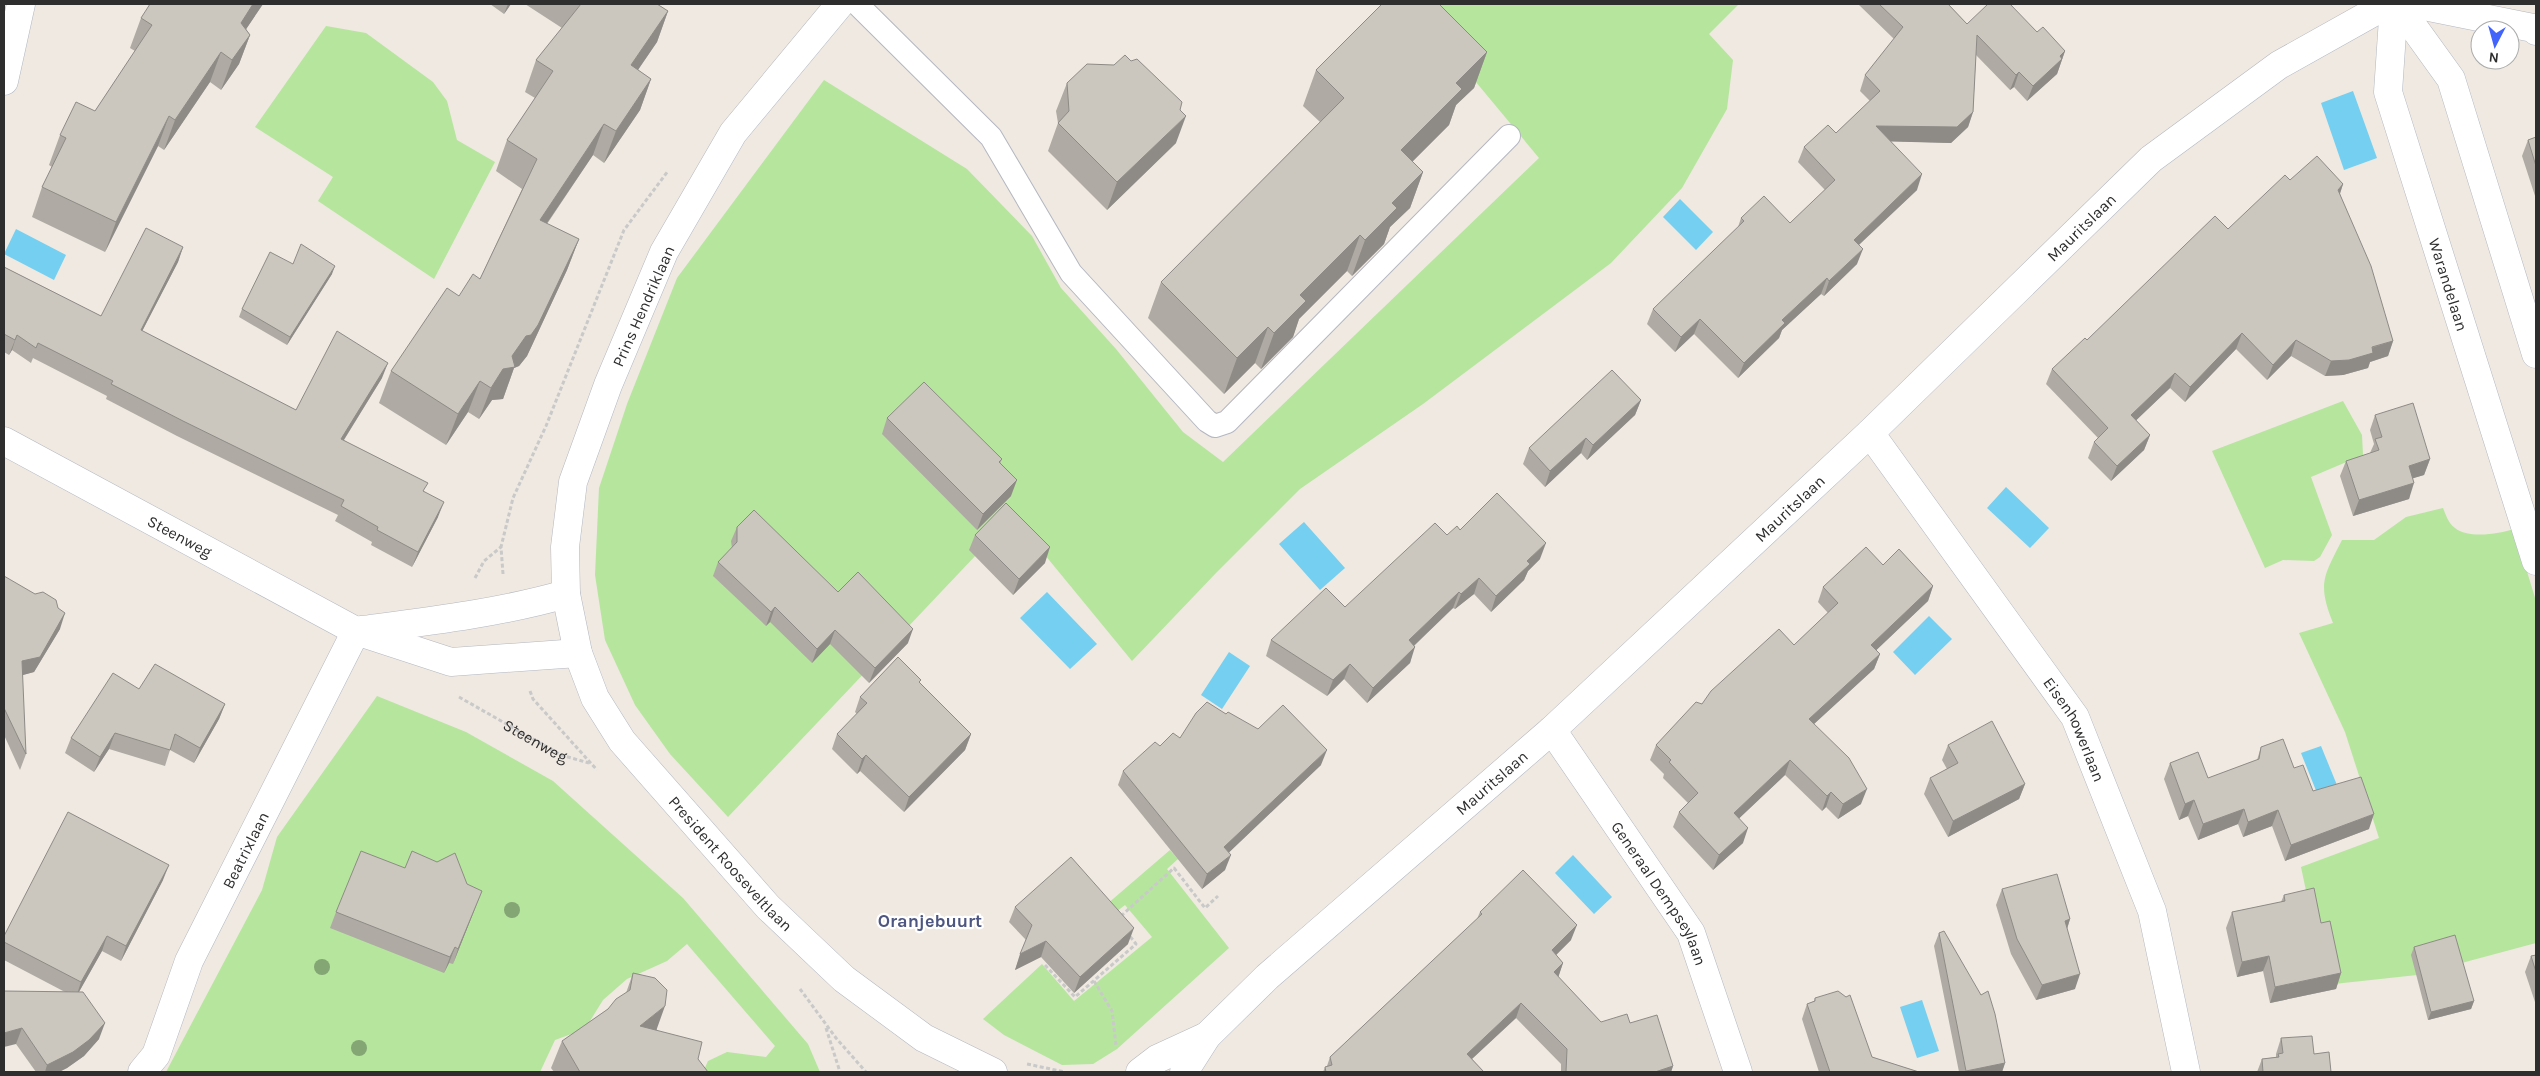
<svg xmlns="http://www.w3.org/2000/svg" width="2540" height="1076" font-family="Karla,sans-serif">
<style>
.green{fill:#b6e59e}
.water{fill:#75cff0}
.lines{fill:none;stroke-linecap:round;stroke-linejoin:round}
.service-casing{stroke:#b4b7c1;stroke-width:24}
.minor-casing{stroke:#b4b7c1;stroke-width:29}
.tertiary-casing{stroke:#b4b7c1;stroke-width:29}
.path{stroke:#c9c9c9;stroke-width:3;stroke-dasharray:4 2.5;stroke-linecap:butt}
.service{stroke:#fff;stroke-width:22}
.minor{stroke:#fff;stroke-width:28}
.tertiary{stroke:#fff;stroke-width:28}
.tree{fill:#84a574}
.wall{fill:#afaba4}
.shaded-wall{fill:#8e8b86}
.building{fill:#cbc7bf;stroke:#8e8b86}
.labels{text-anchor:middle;stroke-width:4.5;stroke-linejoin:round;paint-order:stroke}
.street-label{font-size:16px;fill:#2e2e2e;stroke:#fff}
.neighbourhood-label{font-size:18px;font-weight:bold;fill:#4d5680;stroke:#fff}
</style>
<rect width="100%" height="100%" fill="#efe9e1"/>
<path class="green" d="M1411,4H1739L1709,34L1733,60L1727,109L1682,188L1611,263L1423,404L1300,489L1216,573L1132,661L1013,516L728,817L670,754L635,705L605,640L595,575L599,488L627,404L677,278L824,80L967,169L1032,236L1061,288L1116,349L1183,432L1223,462L1539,158Z
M326,26L366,33L433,82L447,101L457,140L495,162L434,279L318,201L333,177L255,127Z
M2343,401L2362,435L2363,455L2311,477L2332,535L2320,557L2314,561L2283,560L2265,568L2212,451Z
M2443,508C2446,515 2448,523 2455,528C2468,539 2499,534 2514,529L2536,601V943L2417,975L2334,984L2316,938L2301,867L2379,838L2345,732L2299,633L2333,623C2317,583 2324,576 2342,540H2374L2406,517Z
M377,696L466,732L553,781L683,898L808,1044L820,1072H703L708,1061L727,1052L766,1057L775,1046L687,944L667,961L627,979L603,1000L585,1029L555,1040L540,1072H166L262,890L277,837Z
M1170,850L1178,859L1167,869L1229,948L1117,1049L1093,1064L1062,1065L1004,1035L983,1019L1042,964L1074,1001L1152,937L1125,905L1107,919L1099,911Z"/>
<path class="water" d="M2353,91L2377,158L2344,170L2321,103Z
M1680,199L1713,232L1696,250L1663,217Z
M16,229L66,255L54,280L4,254Z
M2006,487L2049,528L2030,548L1987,508Z
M1304,522L1345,568L1320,590L1279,544Z
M1047,592L1097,644L1070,669L1020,618Z
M1929,616L1952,639L1915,675L1893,652Z
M1229,652L1250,666L1222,709L1201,695Z
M2321,746L2339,790L2319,798L2301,753Z
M1573,855L1612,897L1594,914L1555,873Z
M1922,1000L1939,1051L1917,1058L1900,1007Z"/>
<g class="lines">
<g class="service-casing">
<path id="service" d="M857,4L991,137L1071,273L1207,421L1215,426L1227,422L1509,136"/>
</g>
<g class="minor-casing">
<g id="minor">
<path id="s2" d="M2394,4L2388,92L2536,561"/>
<path d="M2397,4L2451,79L2536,354"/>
<path d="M2414,4L2533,28L2536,31"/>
<path d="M4,81L21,4"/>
<path id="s3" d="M1870,433L2075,717L2152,911L2186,1072"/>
<path id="s4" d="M4,441L356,631L451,662L578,653"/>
<path d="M362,630C431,621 499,613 566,594"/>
<path id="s5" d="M1552,730L1691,933L1738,1072"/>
<path id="s6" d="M142,1072L156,1055L189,961L356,631"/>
<path d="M1140,1072L1157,1059L1207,1036"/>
<path id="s7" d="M1184,1072L1207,1036L1267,977L1552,730L1870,433L2151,159L2279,65L2388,4"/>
</g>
</g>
<g class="tertiary-casing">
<g id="tertiary">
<path id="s8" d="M840,4L733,133L664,252L608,385L573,482L565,547L566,594L578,653L595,698L622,741L768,907L844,979L924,1038L993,1072"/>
</g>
</g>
<g class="path">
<path d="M503,574L501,547L513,498L546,426L624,230L668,171"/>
<path d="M475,578L484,561L501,547"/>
<path d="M530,691L533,699L597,770"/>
<path id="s1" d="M459,697L561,755L589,763"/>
<path d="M1121,916L1174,868L1205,908L1218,896"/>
<path d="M1045,965L1075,997L1136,944L1129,935"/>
<path d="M1094,981L1112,1011L1116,1045"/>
<path d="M800,989L836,1038L866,1072"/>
<path d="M826,1028L840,1072"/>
<path d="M1027,1064L1065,1072"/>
</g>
<use href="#service" class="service"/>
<use href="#minor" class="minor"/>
<use href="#tertiary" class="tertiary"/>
</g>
<g class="tree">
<circle cx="512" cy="910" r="8"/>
<circle cx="322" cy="967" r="8"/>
<circle cx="359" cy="1048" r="8"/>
</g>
<path class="wall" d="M263,4L246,29L250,35L239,64L221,90L210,82L164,150L158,146L105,252L32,217L42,187L52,167L49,165L60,135L95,111L135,51L130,48L141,18Z
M490,4H511L504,14Z
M525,4H657L668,11L657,42L638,70L651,79L640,110L604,163L593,155L547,224L579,239L567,270L527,356L519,366L514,368L503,399L492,400L479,419L468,412L446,445L379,403L391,371L459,296L480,279L522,189L496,171L507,140L535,98L525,92L536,60L562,28Z
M1858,4H1948L1967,24L2037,32L2065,51L2057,74L2027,101L2014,87L2010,90L1976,55L1973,112L1968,127L1951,143L1891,141L1917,190L1859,245L1857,264L1824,296L1821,294L1782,330L1779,338L1738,378L1694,334L1675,352L1647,324L1653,309L1738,227L1741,218L1790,223L1825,190L1798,162L1804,147L1836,133L1870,101L1860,91L1865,75L1894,39Z
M1487,52L1474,88L1456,105L1449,125L1412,162L1423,172L1410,208L1390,227L1384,244L1352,276L1347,271L1299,319L1293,337L1261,369L1255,363L1224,394L1148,318L1161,282L1320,122L1303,106L1316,70Z
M1067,83L1176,143L1107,210L1048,151L1058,123L1056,111Z
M2536,137V199L2522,156L2528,140Z
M2290,180L2343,184L2340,194L2393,341L2388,356L2370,362L2368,368L2343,375L2325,376L2291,356L2267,380L2236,349L2185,402L2170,388L2136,420L2150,435L2144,450L2111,481L2088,458L2094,442L2098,438L2046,384L2052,369L2087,340Z
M183,247L178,262L142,331L296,410L382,378L344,440L425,492L438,517L412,567L371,545L372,542L335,521L338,515L177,436L106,399L107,396L33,358L31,363L12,350L9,355L4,352V267L101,316Z
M293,264L332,274L287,345L239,317L242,309Z
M1641,400L1635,415L1587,460L1581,453L1545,487L1523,464L1529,448Z
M2375,415L2430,459L2424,475L2413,478L2409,499L2353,516L2340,476L2346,461L2370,453L2374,444L2370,430Z
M887,418L1002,459L1000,464L1011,496L977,530L882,434Z
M737,527L838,592L908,643L869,683L830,644L812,663L770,622L766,626L713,576L718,562L732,548L731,541Z
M1460,530L1540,559L1528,571L1524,580L1491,612L1474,594L1455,609L1453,608L1414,646L1410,663L1367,703L1344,679L1327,696L1266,656L1271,640L1345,607L1447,535Z
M975,535L1045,563L1013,595L969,550Z
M1883,565L1933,586L1928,601L1876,650L1880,654L1874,669L1814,724L1861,804L1838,819L1826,807L1822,811L1785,775L1739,818L1743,843L1713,870L1673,827L1679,812L1688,803L1663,778L1664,774L1650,760L1656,745L1702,704L1794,645L1828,613L1818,602L1823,587Z
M4,576L60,629L34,672L22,675L26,754L20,770L4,735Z
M920,683L971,734L965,750L904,812L860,771L857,774L832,749L837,734L857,714L855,712L860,697Z
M139,689L225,704L219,719L194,763L170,750L165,766L109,749L94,772L65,753L71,738Z
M1226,714L1321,765L1228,853L1225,870L1202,889L1118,785L1123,771L1160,746L1180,738Z
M1948,745L2025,784L2019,799L1948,837L1924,794L1930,778L1947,769L1942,760Z
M2261,747L2294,768L2313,791L2369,829L2285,861L2272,826L2243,837L2238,824L2198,840L2188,816L2179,820L2164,779L2170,763L2208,778L2257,760Z
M405,868L467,884L476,906L453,964L449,963L444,973L330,928L336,912Z
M163,880L121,961L102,951L79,992L99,1039L84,1056L67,1068L59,1072H36L16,1044L4,991L65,992L4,960V936Z
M2002,889L2070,919L2067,929L2075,989L2036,1000L2011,954L1996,905Z
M2284,895L2321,923L2341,973L2336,989L2270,1003L2263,971L2237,977L2226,928L2232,912L2281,902Z
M1015,907L1128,944L1074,993L1041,957L1015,970L1026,940L1009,922Z
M1480,912L1571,940L1556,955L1563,963L1558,977L1601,1022L1630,1023L1673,1066L1671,1072H1561V1064L1516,1018L1472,1059L1484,1072H1323L1325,1067L1327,1066L1330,1057L1477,919Z
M1939,933L1981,995L2005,1063L2002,1072H1959L1934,946Z
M2414,947L2474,1001L2471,1009L2428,1020L2411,955Z
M2536,955V1005L2525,972L2531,956Z
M633,973L657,1030L698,1059L708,1072H554L551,1068L562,1041L608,1009L626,993Z
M1815,998L1872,1057L1919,1072H1819L1802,1019L1807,1004L1814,1001Z
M2281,1038L2314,1054L2331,1072H2257L2262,1059L2276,1057V1054Z"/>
<path class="shaded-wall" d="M253,4H263L230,53L241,23Z
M508,4H511L504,14Z
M668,11L657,42L620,96L631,65Z
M250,35L239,64L221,90L232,60Z
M2065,51L2057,74L2027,101L2033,86L2060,56Z
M221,52L210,82L164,150L175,120Z
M1487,52L1474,88L1456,105L1449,125L1388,186L1401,150L1456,83Z
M2019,72L2014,87L2010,90L2016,75Z
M651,79L640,110L604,163L616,131Z
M1973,112L1968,127L1951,143L1871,141L1876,126Z
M169,116L158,146L105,252L116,222Z
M1186,116L1176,143L1107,210L1117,182Z
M604,124L593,155L528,251L540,220Z
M1423,172L1410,208L1390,227L1384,244L1352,276L1365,240L1392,203Z
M1922,174L1917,190L1848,255L1854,240Z
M2343,184L2338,199V190Z
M1360,235L1347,271L1299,319L1293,337L1261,369L1274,333L1300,295Z
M579,239L567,270L527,356L519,366L514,368L503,399L492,400L479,419L491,388Z
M183,247L178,262L135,345L141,330Z
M1863,249L1857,264L1824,296L1829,281Z
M335,266L332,274L287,345L290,337Z
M1827,278L1821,294L1782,330L1779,338L1738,378L1744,363L1782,320Z
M1700,319L1694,334L1675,352L1681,337Z
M1268,327L1255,363L1224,394L1237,358Z
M2242,333L2236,349L2185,402L2190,387Z
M17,335L12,350L9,355Z
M2296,340L2291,356L2267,380L2273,365Z
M2393,341L2388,356L2370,362L2368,368L2343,375L2325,376L2331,361Z
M388,363L382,378L335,454L341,439Z
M2175,373L2170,388L2125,431L2131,415Z
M480,381L468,412L446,445L458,414Z
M1641,400L1635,415L1587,460L1593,445Z
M2150,435L2144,450L2111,481L2117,466Z
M1586,438L1581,453L1545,487L1550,471Z
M2430,459L2424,475L2404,481L2409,466Z
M1017,480L1011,496L977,530L983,514Z
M2414,483L2409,499L2353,516L2359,500Z
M444,502L438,517L412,567L418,552Z
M1546,543L1540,559L1528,571L1524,580L1491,612L1496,596L1527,561Z
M1050,547L1045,563L1013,595L1019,579Z
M1479,578L1474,594L1455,609L1461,594Z
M1933,586L1928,601L1866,660L1871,645Z
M1459,592L1453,608L1403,656L1409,640Z
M775,607L770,622L766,626L771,612Z
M65,613L60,629L34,672L16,677L22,661Z
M913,629L908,643L869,683L875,668Z
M835,630L830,644L812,663L817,649Z
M1415,647L1410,663L1367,703L1373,688Z
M1880,654L1874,669L1803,734L1809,719Z
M1350,664L1344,679L1327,696L1333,680Z
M225,704L219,719L194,763L200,748Z
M115,733L109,749L94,772L100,757Z
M971,734L965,750L904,812L909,797Z
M1327,750L1321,765L1219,862L1224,847Z
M866,755L860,771L857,774L862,759Z
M1790,760L1785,775L1729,828L1734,813Z
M2025,784L2019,799L1948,837L1953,821Z
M1867,789L1861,804L1838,819L1843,804Z
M1831,792L1826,807L1822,811L1827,796Z
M2194,800L2188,816L2179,820L2185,804Z
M2244,809L2238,824L2198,840L2203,824Z
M2278,810L2272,826L2243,837L2248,822Z
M2374,814L2369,829L2285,861L2291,845Z
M1748,828L1743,843L1713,870L1719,855Z
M1231,855L1225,870L1202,889L1207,874Z
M169,865L163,880L121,961L126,946Z
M482,891L476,906L453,964L458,949Z
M2070,919L2065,935V921Z
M1577,925L1571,940L1546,965L1552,950Z
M1134,928L1128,944L1074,993L1080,977Z
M107,936L102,951L76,997L81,982Z
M1046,941L1041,957L1015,970L1020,954Z
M455,947L449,963L444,973L450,957Z
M2269,956L2263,971L2237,977L2242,962Z
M1563,963L1558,978L1554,972Z
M2341,973L2336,989L2270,1003L2275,987Z
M2080,974L2075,989L2036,1000L2042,985Z
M2474,1001L2471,1009L2428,1020L2431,1012Z
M1521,1003L1516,1018L1461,1069L1467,1054Z
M665,1006L655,1034L640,1026Z
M105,1023L99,1039L84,1056L67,1068L59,1072H45L47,1065Z
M22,1028L16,1044L4,1047V1033Z
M2005,1063L2002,1072H1966V1071Z
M1673,1066L1671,1072H1655Z"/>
<path class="building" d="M150,4H253L241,23L250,35L232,60L221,52L175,120L169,116L116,222L42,187L66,138L60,135L76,102L95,111L152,25L141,18Z
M581,4H657L668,11L631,65L651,79L616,131L604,124L540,220L579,239L538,325L531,335L526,336L512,356L515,367L503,369L491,388L480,381L458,414L391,371L447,288L459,296L473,274L480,279L537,159L507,140L553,71L536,60Z
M1382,4H1439L1487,52L1456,83L1462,89L1401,150L1423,172L1392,203L1397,208L1365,240L1360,235L1300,295L1306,301L1274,333L1268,327L1237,358L1161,282L1344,98L1316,70Z
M1879,4H1948L1967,24L1988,4H2010L2037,32L2043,27L2065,51L2060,56L2062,59L2033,86L2019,72L2016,75L1977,35L1973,112L1957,127L1876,126L1922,174L1854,240L1863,249L1829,281L1827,278L1782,320L1785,323L1744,363L1700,319L1681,337L1653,309L1744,221L1741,218L1764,196L1790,223L1835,180L1804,147L1828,125L1836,133L1880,91L1865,75L1903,27Z
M1125,55L1131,61L1137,59L1182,102L1180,110L1186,116L1117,182L1058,123L1069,111L1067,83L1087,64L1114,65Z
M2536,137V166L2528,140Z
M2317,156L2343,184L2338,190L2371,266L2393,341L2372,347L2373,353L2349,360L2331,361L2296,340L2273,365L2242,333L2190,387L2175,373L2131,415L2150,435L2117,466L2094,442L2108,428L2052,369L2085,338L2087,340L2215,216L2228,229L2285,175L2290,180Z
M146,228L183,247L141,330L296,410L337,331L388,363L341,439L428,483L423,491L444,502L418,552L377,530L378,527L341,506L344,500L183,421L111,384L113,381L38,343L36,348L17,335L15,340L4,334V267L101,316Z
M301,244L335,266L290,337L242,309L270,252L293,264Z
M1612,370L1641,400L1593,445L1586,438L1550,471L1529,448Z
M924,382L1002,459L999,462L1017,480L983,514L887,418Z
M2413,403L2430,459L2409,466L2414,483L2359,500L2346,461L2379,450L2375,439L2382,437L2375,415Z
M1497,493L1546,543L1527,561L1530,564L1496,596L1479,578L1461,594L1459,592L1409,640L1415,647L1373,688L1350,664L1333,680L1271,640L1326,588L1345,607L1435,523L1447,535L1457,526L1460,530Z
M1006,503L1050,547L1019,579L975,535Z
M754,510L838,592L858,572L913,629L875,668L835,630L817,649L775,607L771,612L718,562L737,542V527Z
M1866,547L1883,565L1899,549L1933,586L1871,645L1880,654L1809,719L1849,758L1867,789L1843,804L1831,792L1827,796L1790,760L1734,813L1748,828L1719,855L1679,812L1698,793L1669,762L1671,760L1656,745L1696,702L1702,704L1711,691L1779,629L1794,645L1838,603L1823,587Z
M4,576L35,594L43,592L56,600L58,608L65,613L40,657L22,661L26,754L4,708Z
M898,657L921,680L919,682L971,734L909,797L866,755L862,759L837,734L867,703L860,697Z
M155,664L225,704L200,748L175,734L170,750L115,733L100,757L71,738L113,673L139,689Z
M1207,702L1226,714L1228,712L1258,729L1283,705L1327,750L1224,847L1231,855L1207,874L1123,771L1155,742L1160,746L1173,733L1180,738L1196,713Z
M1992,721L2025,784L1953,821L1930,778L1958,763L1948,745Z
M2283,739L2294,768L2303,765L2313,791L2361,777L2374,814L2291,845L2278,810L2248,822L2244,809L2203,824L2194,800L2185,804L2170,763L2198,752L2208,778L2259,759L2261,747Z
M68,812L169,865L126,946L107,936L81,982L4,942V936Z
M361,851L405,868L412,851L437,862L455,853L467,884L482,891L458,949L455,947L450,957L336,912Z
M1071,857L1134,928L1080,977L1046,941L1020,954L1032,925L1015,907Z
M1523,870L1577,925L1552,950L1563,963L1554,972L1601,1022L1627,1014L1630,1023L1657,1015L1673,1066L1655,1072H1566L1567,1049L1521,1003L1467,1054L1484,1072H1326L1325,1067L1332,1065L1330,1057L1482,914L1480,912Z
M2057,874L2070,919L2065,921L2080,974L2042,985L2017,939L2002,889Z
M2314,888L2321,923L2330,921L2341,973L2275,987L2269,956L2242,962L2232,912L2285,901L2284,895Z
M1944,931L1981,995L1988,991L1995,1014L2005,1063L1966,1071L1939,933Z
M2455,935L2474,1001L2431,1012L2414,947Z
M2536,955V972L2531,956Z
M633,973L655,978L667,990L665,1006L640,1026L702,1042L698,1059L708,1072H580L562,1041L608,1009L616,999L630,990Z
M4,991L83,992L105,1023L89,1040L73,1052L47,1065L22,1028L4,1033Z
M1838,991L1846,997L1850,995L1872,1057L1919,1072H1830L1807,1004L1815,1001V998Z
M2312,1036L2314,1054L2329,1052L2331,1072H2263L2262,1059L2279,1057L2278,1054L2283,1053L2281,1038Z"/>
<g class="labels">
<g class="street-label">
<text dy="6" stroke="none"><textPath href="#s7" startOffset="1234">Mauritslaan</textPath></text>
<text dy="6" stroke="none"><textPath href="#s2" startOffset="290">Warandelaan</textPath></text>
<text transform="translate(643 306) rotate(-66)" y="6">Prins Hendriklaan</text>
<text dy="6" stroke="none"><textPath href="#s7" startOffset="829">Mauritslaan</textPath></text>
<text dy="6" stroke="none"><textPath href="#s4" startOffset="200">Steenweg</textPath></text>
<text dy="6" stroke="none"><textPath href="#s3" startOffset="361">Eisenhowerlaan</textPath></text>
<text dy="6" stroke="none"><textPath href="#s1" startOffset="88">Steenweg</textPath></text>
<text dy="6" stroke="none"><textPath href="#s7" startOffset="424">Mauritslaan</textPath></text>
<text dy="6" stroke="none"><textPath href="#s6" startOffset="246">Beatrixlaan</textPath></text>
<text dy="6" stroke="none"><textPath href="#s8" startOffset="988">President Rooseveltlaan</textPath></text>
<text dy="6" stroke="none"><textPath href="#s5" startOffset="196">Generaal Dempseylaan</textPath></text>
</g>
<g class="neighbourhood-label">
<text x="930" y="927">Oranjebuurt</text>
</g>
</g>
<rect width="2540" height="1076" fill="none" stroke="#2e2e2e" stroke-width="10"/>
<g transform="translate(2495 45) rotate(186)"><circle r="24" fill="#ffffff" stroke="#ababab"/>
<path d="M0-4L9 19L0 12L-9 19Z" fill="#4264fb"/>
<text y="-8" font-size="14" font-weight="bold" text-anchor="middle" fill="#2e2e2e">N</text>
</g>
</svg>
